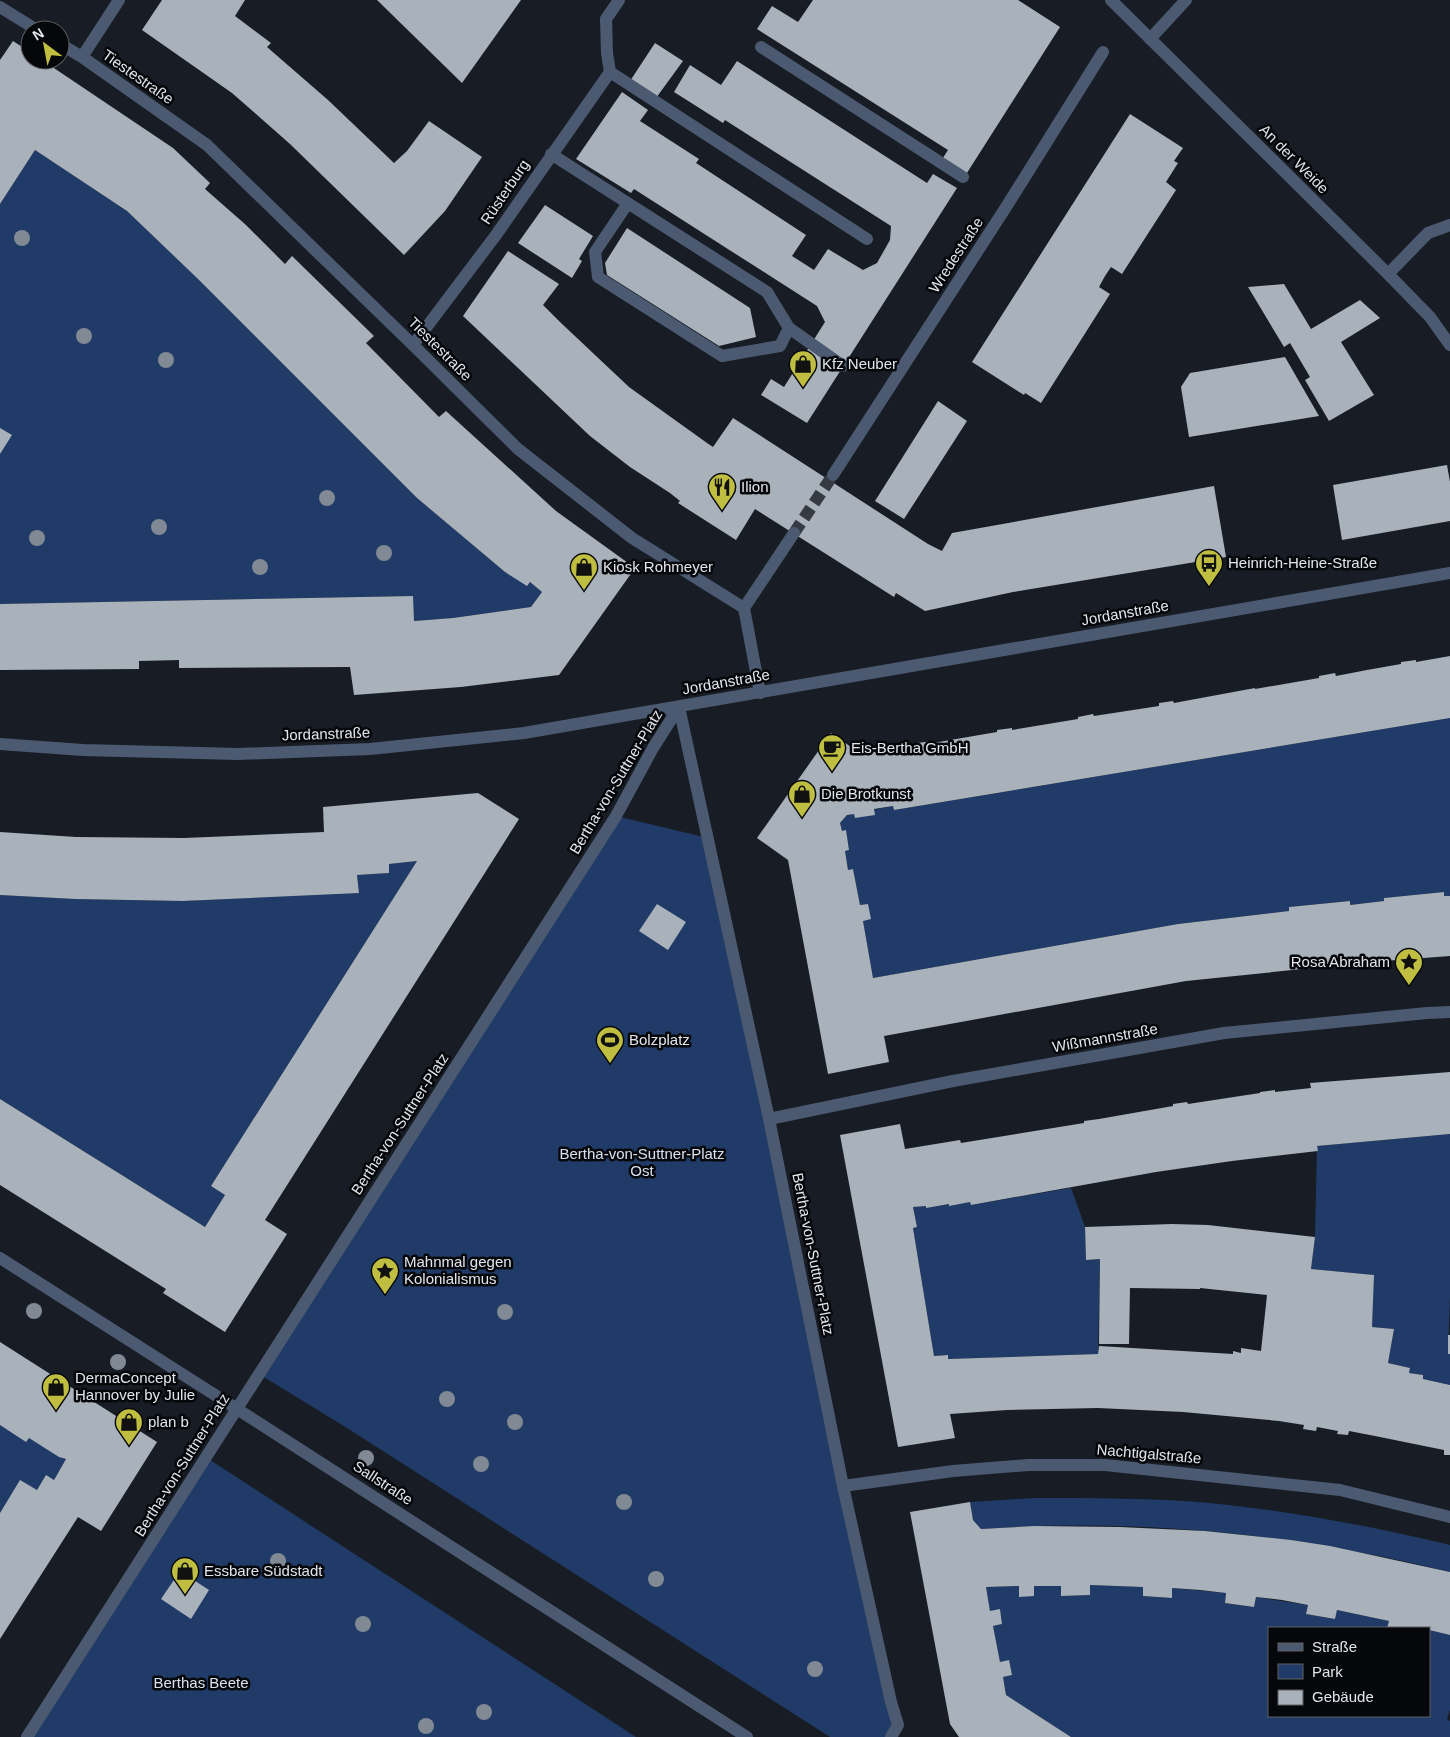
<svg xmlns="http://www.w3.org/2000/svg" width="1450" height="1737" font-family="Arial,sans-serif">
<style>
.green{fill:#203b67}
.building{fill:#a9b1bb}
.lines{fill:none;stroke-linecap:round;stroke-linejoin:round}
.minor-tunnel{stroke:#363b43;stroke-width:12;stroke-dasharray:12 6;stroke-linecap:butt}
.minor{stroke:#4b5a71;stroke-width:12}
.tree{fill:#818995}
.labels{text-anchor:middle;stroke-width:5;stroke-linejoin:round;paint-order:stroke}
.street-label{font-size:15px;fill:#e2e6ec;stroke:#06070a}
.poi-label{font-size:15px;fill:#e2e6ec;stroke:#06070a;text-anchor:start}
.park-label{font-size:15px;fill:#d7e1f1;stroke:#06070a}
</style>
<rect width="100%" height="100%" fill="#181d25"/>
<path class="green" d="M35,150L127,211L198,279L417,498L505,572L527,585L530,582L542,592L531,607L453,618L414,621L412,596L0,604V204Z
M1450,718V896H1444V892L1384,898V901L1350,905L1349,901L1289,907V911L1178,924L873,978L863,921L868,904L860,905L853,869L848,870L845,851L849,850L846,831H842L840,823L847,815L893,806L894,810Z
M616,816L708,838L898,1725L891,1737H830L347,1428L259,1374Z
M417,861L211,1186L225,1195L205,1227L0,1099V895L75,899L183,901L359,892L357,875L389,873V864Z
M1450,1134V1296L1448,1354H1450V1385L1423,1379V1375L1409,1373L1410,1368L1388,1363L1394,1329L1372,1327L1373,1275L1311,1269L1315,1237L1317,1146Z
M1071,1188L1085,1227L1086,1260L1100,1259L1098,1354L948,1359V1355L934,1356L913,1228L917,1227L913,1207L926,1206V1207L970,1202L971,1205Z
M0,1425L26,1441L29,1438L66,1459L54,1480L46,1476L37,1490L20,1481L0,1513Z
M207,1458L636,1737H27Z
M1034,1498C1093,1498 1151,1498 1210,1503C1291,1511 1371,1526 1450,1545V1572C1297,1534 1139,1518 981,1529L973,1520L970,1502Z
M1090,1585L1143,1587V1596L1171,1598L1172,1588L1226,1593L1225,1603L1254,1607L1256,1597L1308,1605L1306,1614L1335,1619L1337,1610L1389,1621L1387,1628H1269V1716H1429V1630L1450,1635V1710L1447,1719L1450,1721V1737H1071L1006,1695L1003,1677L1012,1675L1009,1661L1000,1662L993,1626L1002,1624L1000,1610L990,1611L986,1587L1019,1586V1596L1034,1586H1061L1062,1596L1090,1595Z"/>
<path class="building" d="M162,0H245L235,16L271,43L267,47L328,100L394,163L407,151L429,121L482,157L445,211L404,255L290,144L232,93L142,30Z
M377,0H521L462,83Z
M813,0H1018L1060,27L965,176L941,161L948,150L757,29L772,6L798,22Z
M13,41L30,52V60H42L173,148L210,183L205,189L246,225L285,264L292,256L374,336L366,343L439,417L446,411L556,511L635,568L559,675L461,687L354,695L350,667L179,668V660L139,661V669L0,670V604L413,596L414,621L453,618L531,607L542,592L530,582L527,586L505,572L417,498L198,279L127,211L35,150L0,204V60Z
M655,43L683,61L656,98L630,81Z
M737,61L927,183L933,174L957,188L807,423L761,395L771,379L784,387L825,322L817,306L634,189L631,193L576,159L622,92L648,110L640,121L699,159L696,163L806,235L792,256L814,270L828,249L863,270L877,263L890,240L891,226L725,120L723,123L674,92L690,65L721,85Z
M1130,114L1183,148L1174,161L1178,163L1166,182L1176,190L1122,274L1111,267L1105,276L1099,287L1110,294L1041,403L1025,393L1024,395L972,362Z
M545,205L593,236L579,259L582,261L572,278L518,243Z
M627,228L750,308L756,337L719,346L607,275L605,263Z
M508,251L559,284L543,305L560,322L629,387L707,443L713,447L733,418L928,544L942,551L952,533L1214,486L1226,557L1013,592L925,611L896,593L894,597L755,509L736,540L678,503L680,501L670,493L630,467L590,436L463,316Z
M1284,284L1311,329L1360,300L1380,318L1341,342L1374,395L1329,421L1305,380L1310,377L1290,343L1284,347L1248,287Z
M1285,357L1319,416L1189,437L1181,387L1190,373Z
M938,401L967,421L904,519L875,501Z
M0,428L12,435L0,454Z
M1447,465L1450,482V521L1342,540L1333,485Z
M1450,656V718L894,810L893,806L874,809L875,815L855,818L854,814L847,815L840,823L842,831L846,830L849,850L845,851L848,870L853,869L860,905L868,904L871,919L863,921L873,978L1178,924L1289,911V907L1350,901V905L1384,901V898L1444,892V896H1450V956L1371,962L1186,981L884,1036L889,1062L828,1074L788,860L757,838L831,733L861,754L917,745V743L933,741V743L997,732V730L1012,728V730L1078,719V717L1093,714L1094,716L1159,706V703L1173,701L1174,703L1255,688V689L1319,678V676L1335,673L1336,676L1367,670L1401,664V662L1416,660V662Z
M478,793L519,819L265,1220L287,1234L225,1332L163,1293L166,1289L0,1185V1099L205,1227L225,1195L211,1186L417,861L389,864V873L357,875L359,893L183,901L75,899L0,895V832L76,837L184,838L324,832L323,807Z
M657,904L686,922L668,950L639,931Z
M1450,1072V1134L1317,1146L1318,1151L1232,1161L1156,1172L971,1205L970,1202L949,1206V1204L926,1208V1206L913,1207L917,1227L913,1228L934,1356L948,1355V1359L1098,1354L1099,1346L1233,1354V1351L1241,1353V1348L1261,1351L1267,1295L1200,1288V1289L1130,1288L1129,1344H1099L1100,1259L1086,1260L1085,1227L1172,1224L1208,1225L1315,1237L1311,1269L1374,1275L1372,1327L1394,1329L1388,1363L1410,1368L1409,1373L1423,1375V1379L1450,1385V1455H1444V1450L1375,1436L1349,1431L1348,1435L1337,1434L1338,1431L1317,1427L1316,1431L1303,1429L1304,1425L1279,1421L1183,1412L1098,1408L1007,1410L950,1414L955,1438L898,1447L840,1135L900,1124L905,1149L960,1140L961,1143L1084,1123V1121L1099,1119L1173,1106V1104L1187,1102L1188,1104L1260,1093V1092L1275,1090V1092L1311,1088L1310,1083Z
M1448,1335H1450V1354H1448Z
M0,1342L157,1442L101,1531L78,1517L0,1639V1513L20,1480L37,1490L46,1475L54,1480L66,1459L59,1457L29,1438L26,1442L0,1425Z
M970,1502L973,1520L981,1529L1034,1526L1120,1527L1205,1531L1291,1540L1330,1546L1450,1572V1635L1429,1630V1628H1387L1389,1621L1337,1610L1335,1619L1306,1614L1308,1605L1282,1600L1256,1597L1254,1607L1225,1603L1226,1593L1200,1590L1172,1588V1598L1143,1596V1587L1090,1585V1595L1061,1596V1586H1034V1596L1019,1597V1586L986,1587L990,1611L1000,1609L1002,1624L993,1626L1000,1662L1009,1660L1012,1675L1003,1677L1006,1695L1071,1737H959L950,1724L910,1512Z
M180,1571L209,1590L191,1619L161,1599Z"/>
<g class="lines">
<path class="minor-tunnel" d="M794,533L833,475"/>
<path class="minor" d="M1111,0L1388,274L1430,317L1450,345
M0,7L37,30
M1150,39L1186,0
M60,44L82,57L207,145L413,345L518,449L632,538L744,608L760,693
M761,47L963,177
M82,57L119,0
M610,72L867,239
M551,154L767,292L789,328L843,366
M628,203L595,252L598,277L722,356L780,346L789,328
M1388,274L1428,233L1450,225
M413,345L496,235L610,72L607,53L606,19L619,0
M833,475L1008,204L1103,52
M744,608L794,533
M0,744L83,750L238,754L370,749L524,733L1450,573
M769,1119L953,1081L1224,1033L1427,1013L1450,1012
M0,1258L237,1409L747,1737
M843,1486L953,1471L1028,1465H1105L1340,1490L1450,1517
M27,1737L616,816L653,748L679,707L769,1119L843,1486L891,1702L898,1725L891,1737"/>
</g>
<g class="tree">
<circle cx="22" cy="238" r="8"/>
<circle cx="84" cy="336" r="8"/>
<circle cx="166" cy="360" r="8"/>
<circle cx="327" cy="498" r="8"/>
<circle cx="159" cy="527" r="8"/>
<circle cx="37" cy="538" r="8"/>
<circle cx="384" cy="553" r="8"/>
<circle cx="260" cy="567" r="8"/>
<circle cx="34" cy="1311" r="8"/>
<circle cx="505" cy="1312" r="8"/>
<circle cx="118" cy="1362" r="8"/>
<circle cx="447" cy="1399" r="8"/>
<circle cx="515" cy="1422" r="8"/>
<circle cx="366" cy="1458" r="8"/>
<circle cx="481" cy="1464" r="8"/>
<circle cx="624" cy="1502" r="8"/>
<circle cx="278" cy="1561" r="8"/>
<circle cx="656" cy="1579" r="8"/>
<circle cx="363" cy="1624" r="8"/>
<circle cx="815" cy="1669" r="8"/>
<circle cx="484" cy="1712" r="8"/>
<circle cx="426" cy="1726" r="8"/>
</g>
<defs>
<g id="shop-pin" transform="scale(1.4375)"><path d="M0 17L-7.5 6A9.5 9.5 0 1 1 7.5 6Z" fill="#bfbe41" stroke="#06070a"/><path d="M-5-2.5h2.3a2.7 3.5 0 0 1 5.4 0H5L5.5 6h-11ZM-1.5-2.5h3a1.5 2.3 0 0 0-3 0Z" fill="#111"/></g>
<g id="restaurant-pin" transform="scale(1.4375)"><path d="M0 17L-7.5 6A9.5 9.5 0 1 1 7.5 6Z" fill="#bfbe41" stroke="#06070a"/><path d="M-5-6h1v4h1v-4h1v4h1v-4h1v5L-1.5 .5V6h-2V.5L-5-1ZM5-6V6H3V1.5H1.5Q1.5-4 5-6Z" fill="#111"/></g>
<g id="bus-pin" transform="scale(1.4375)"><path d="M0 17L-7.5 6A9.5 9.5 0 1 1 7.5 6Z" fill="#bfbe41" stroke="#06070a"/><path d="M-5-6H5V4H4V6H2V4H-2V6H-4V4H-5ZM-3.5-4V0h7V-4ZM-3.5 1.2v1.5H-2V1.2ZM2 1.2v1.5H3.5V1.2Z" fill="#111"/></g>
<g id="cafe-pin" transform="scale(1.4375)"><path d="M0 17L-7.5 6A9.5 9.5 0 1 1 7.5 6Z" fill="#bfbe41" stroke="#06070a"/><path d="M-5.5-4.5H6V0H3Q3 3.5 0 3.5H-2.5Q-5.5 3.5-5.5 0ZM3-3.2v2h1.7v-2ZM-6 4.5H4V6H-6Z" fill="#111"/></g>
<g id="sight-pin" transform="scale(1.4375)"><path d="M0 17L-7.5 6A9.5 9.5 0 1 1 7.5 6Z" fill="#bfbe41" stroke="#06070a"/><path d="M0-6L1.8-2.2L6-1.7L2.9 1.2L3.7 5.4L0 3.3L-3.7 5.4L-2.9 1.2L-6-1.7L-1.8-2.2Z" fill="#111"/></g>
<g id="stadium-pin" transform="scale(1.4375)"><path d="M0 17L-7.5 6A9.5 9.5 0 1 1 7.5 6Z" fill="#bfbe41" stroke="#06070a"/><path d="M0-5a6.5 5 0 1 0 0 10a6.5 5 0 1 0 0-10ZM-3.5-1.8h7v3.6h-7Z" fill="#111"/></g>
</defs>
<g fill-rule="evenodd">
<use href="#shop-pin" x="803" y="364"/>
<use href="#restaurant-pin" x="722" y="487"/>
<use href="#bus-pin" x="1209" y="563"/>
<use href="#shop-pin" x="584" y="567"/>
<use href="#cafe-pin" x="832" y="748"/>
<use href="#shop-pin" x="802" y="794"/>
<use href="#sight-pin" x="1409" y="962"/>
<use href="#stadium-pin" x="610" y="1040"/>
<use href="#sight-pin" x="385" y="1271"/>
<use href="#shop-pin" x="56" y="1387"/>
<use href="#shop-pin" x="129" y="1422"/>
<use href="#shop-pin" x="185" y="1571"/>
</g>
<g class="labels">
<g class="street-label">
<text transform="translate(138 77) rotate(35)" y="5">Tiestestraße</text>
<text transform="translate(1294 159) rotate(45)" y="5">An der Weide</text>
<text transform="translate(505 192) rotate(-56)" y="5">Rüsterburg</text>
<text transform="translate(956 255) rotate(-57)" y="5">Wredestraße</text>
<text transform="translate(440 349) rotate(45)" y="5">Tiestestraße</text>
<text transform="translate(1125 613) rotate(-10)" y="5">Jordanstraße</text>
<text transform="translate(726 682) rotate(-10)" y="5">Jordanstraße</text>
<text transform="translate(326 734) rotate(-2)" y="5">Jordanstraße</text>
<text transform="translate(616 782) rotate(-59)" y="5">Bertha-von-Suttner-Platz</text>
<text transform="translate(1105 1038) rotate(-10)" y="5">Wißmannstraße</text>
<text transform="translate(400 1124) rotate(-57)" y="5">Bertha-von-Suttner-Platz</text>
<text transform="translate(813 1254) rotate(79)" y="5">Bertha-von-Suttner-Platz</text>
<text transform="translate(1149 1454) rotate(5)" y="5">Nachtigalstraße</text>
<text transform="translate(182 1465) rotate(-58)" y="5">Bertha-von-Suttner-Platz</text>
<text transform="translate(383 1483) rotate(33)" y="5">Sallstraße</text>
</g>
<g class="poi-label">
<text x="822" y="369">Kfz Neuber</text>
<text x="741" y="492">Ilion</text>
<text x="1228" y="568">Heinrich-Heine-Straße</text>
<text x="603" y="572">Kiosk Rohmeyer</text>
<text x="851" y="753">Eis-Bertha GmbH</text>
<text x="821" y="799">Die Brotkunst</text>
<text x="1390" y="967" text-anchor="end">Rosa Abraham</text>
<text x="629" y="1045">Bolzplatz</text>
<text x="404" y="1267">Mahnmal gegen<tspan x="404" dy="17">Kolonialismus</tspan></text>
<text x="75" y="1383">DermaConcept<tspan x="75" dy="17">Hannover by Julie</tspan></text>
<text x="148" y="1427">plan b</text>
<text x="204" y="1576">Essbare Südstadt</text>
</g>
<g class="park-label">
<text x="642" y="1159">Bertha-von-Suttner-Platz<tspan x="642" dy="17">Ost</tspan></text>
<text x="201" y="1688">Berthas Beete</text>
</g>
</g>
<rect x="1268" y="1627" width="162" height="90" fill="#06070a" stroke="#5e6064"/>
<rect x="1278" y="1643" width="25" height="8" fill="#4b5a71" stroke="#5e6064"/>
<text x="1312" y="1652" font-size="15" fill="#e2e6ec">Straße</text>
<rect x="1278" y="1664" width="25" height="15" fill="#203b67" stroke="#5e6064"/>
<text x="1312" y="1677" font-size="15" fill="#e2e6ec">Park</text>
<rect x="1278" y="1690" width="25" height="15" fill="#a9b1bb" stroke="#5e6064"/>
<text x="1312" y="1702" font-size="15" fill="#e2e6ec">Gebäude</text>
<g transform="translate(45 45) rotate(328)"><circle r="24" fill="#06070a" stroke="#5e6064"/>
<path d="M0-4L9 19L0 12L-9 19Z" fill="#bfbe41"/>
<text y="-8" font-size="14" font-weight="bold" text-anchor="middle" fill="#e2e6ec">N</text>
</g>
</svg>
